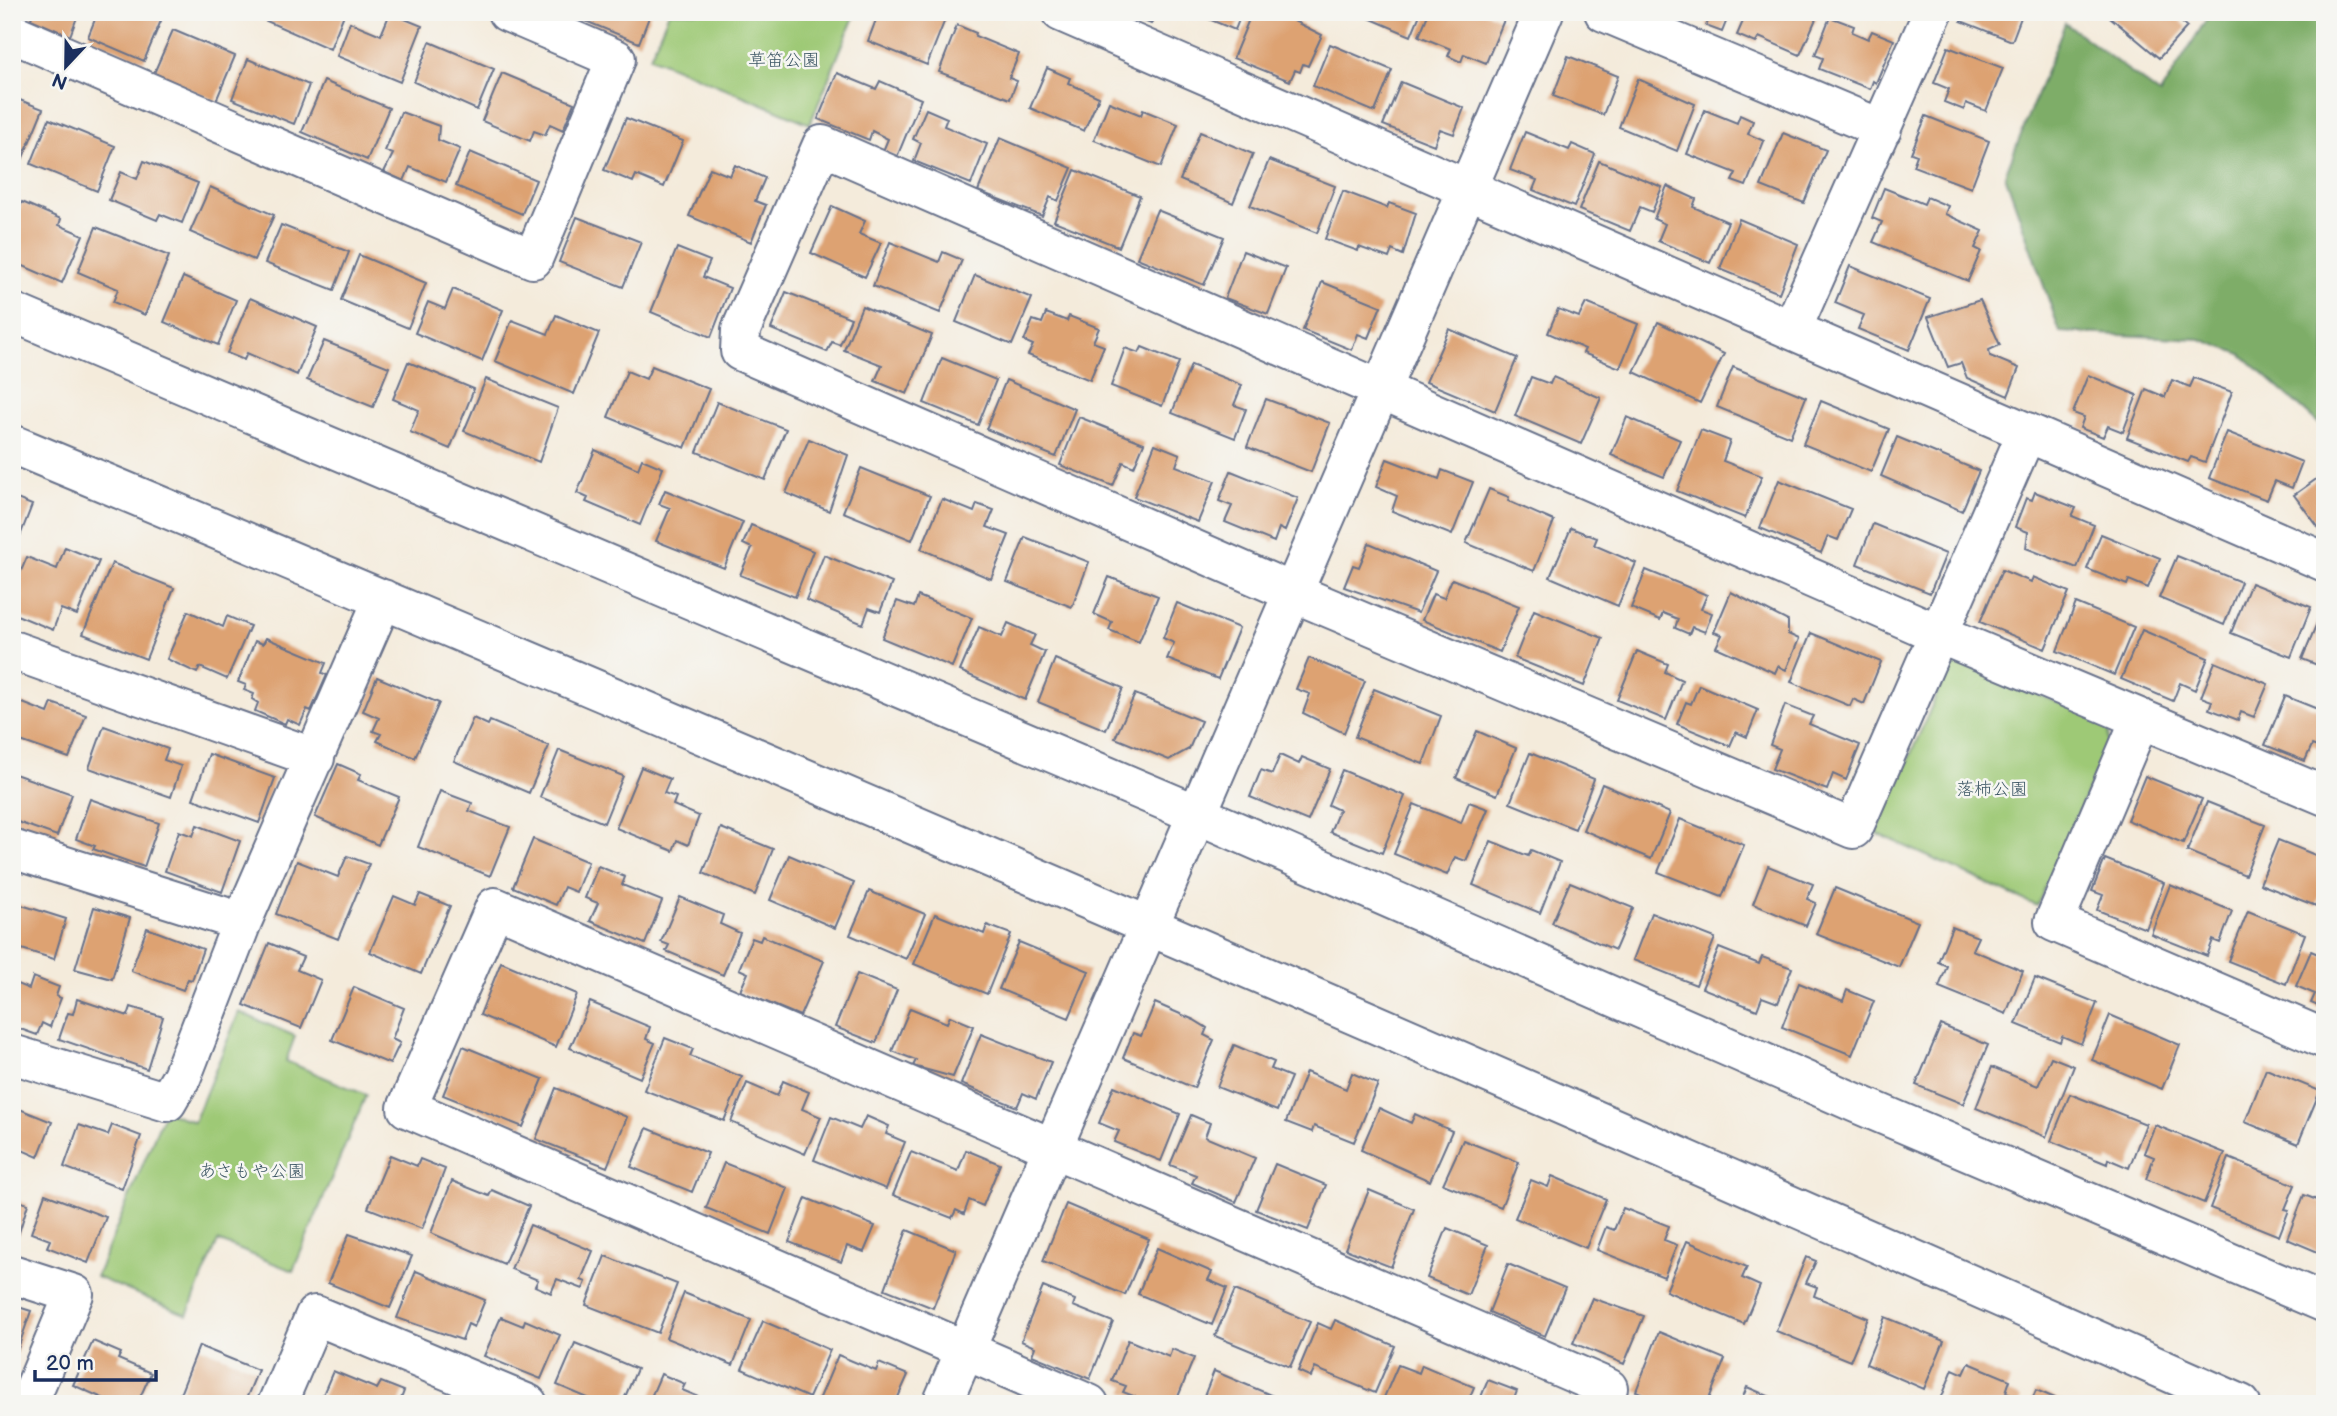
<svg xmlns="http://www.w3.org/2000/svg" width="2337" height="1416" font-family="'Balsamiq Sans','Klee One',sans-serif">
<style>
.green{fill:#9ec976;stroke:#5c7c6a;stroke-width:2}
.forest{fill:#7ead67;stroke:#4c6e62;stroke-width:2}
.building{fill:#dda272}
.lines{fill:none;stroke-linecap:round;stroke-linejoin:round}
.street-casing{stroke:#67718a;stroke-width:42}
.street{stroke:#fff;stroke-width:38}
.labels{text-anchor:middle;stroke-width:5;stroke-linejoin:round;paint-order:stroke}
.park-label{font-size:18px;fill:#3c5664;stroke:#f6f6f2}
</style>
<rect width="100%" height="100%" fill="#f6f6f2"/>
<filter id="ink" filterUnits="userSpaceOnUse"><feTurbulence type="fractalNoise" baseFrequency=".0143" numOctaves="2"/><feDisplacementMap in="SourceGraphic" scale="14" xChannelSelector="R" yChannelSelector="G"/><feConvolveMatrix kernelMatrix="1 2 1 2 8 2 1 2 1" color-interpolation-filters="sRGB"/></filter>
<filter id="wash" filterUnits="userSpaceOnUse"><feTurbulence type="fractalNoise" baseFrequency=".00686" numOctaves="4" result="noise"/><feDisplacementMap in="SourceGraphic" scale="28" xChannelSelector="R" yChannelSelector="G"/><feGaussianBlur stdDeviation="1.57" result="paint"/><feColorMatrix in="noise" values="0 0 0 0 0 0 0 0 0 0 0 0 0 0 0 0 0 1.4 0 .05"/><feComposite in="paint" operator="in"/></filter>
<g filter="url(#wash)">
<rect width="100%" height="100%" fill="#f4ebdb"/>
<path class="green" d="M669,12H856L810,124L650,57Z
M1952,660L2109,723L2108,745L2037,906L1876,833Z
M239,1012L295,1036L286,1061L366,1095L293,1271L218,1241L187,1315L96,1277L165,1111L194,1122Z"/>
<path class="forest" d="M2211,12H2325V429L2241,354L2200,339L2060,332L2005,175L2065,23L2160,94Z"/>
<g id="blocks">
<path class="building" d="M33,12H79L70,36L31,19Z
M98,12H153L163,16L144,61L88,37Z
M265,12H345L330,49L262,19Z
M586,12H651L639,43L583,20Z
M879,12H948L927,65L868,41Z
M1121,12H1156L1151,24Z
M1192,12H1242L1235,30Z
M1252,12H1276L1322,35L1308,66L1303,64L1300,72L1295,70L1290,81L1233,58Z
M1355,12H1421L1411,36Z
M1429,12H1485L1504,20L1486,63L1464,54L1461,62L1448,56L1451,49L1419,36Z
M1704,12H1730L1722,32L1706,26L1711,15Z
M1747,12H1819L1800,55L1759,37L1756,43L1737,35Z
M1964,12H2023L2012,41L1961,21Z
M2104,12H2170L2187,27L2159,58Z
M390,13L422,26L400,82L337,56L350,22L381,35Z
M1830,17L1854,26L1852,32L1868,39L1872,31L1894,40L1876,83L1873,81L1870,89L1819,69L1823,58L1815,55Z
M957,25L976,33L975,36L1019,54L1009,78L1017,81L1010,99L939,72Z
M173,30L235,56L216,101L154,73Z
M430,42L494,69L477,110L414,82Z
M1330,44L1392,70L1375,112L1313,86Z
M1948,47L2003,68L1986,111L1966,103L1964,110L1944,102L1949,89L1934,83Z
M1568,56L1618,76L1603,115L1553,96Z
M248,59L309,85L294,124L232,99Z
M1047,68L1070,78L1068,83L1099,97L1084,131L1030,108Z
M502,73L574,103L563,130L550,124L545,135L534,131L530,141L482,121Z
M837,73L876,89L880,81L921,99L897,157L883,151L888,139L872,131L869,140L818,119Z
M1638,79L1695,104L1677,151L1619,127Z
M324,81L389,108L367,160L302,132Z
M1401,82L1464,108L1454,134L1440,129L1434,145L1383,125Z
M12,97L43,109L22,160L12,156Z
M1109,102L1141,115L1143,110L1178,124L1161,167L1094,140Z
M926,109L947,118L944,126L987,144L971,184L914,161L921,143L913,139Z
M1705,110L1737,123L1740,115L1753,121L1748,134L1764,141L1746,186L1732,181L1736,173L1687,154Z
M401,112L439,126L438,140L460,149L446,182L410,167L404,181L384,172L393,154L385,151Z
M1926,116L1989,141L1971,188L1913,166L1917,155L1911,153Z
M626,118L683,141L664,187L636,175L633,182L604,170Z
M49,119L115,146L97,191L31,164Z
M1200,132L1253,154L1233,203L1180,180Z
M1525,132L1569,150L1572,144L1595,154L1574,207L1533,190L1537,180L1510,170Z
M1783,133L1826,150L1804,203L1761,186Z
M1000,138L1072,168L1058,201L1050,197L1042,216L978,191Z
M470,152L536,180L522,214L456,186Z
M1269,160L1335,186L1317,233L1250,206Z
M144,161L198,183L182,223L160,214L157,220L109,200L121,172L137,179Z
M1599,161L1662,187L1652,212L1640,207L1630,231L1579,210Z
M735,165L765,178L755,201L766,205L751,242L689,216L710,168L730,176Z
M1075,170L1140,196L1119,247L1054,221Z
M1667,186L1696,199L1693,207L1728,222L1710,263L1658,241L1665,224L1654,219Z
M210,187L274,215L254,260L190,232Z
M1884,188L1924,204L1927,197L1948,206L1945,214L1983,231L1975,248L1981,251L1968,281L1873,242L1882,222L1872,218Z
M1343,191L1387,208L1389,203L1416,213L1403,255L1392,250L1389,258L1359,247L1358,251L1325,239Z
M22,202L61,219L59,225L83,235L62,283L12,261V225Z
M832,206L865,221L859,234L881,243L865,277L811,253Z
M1157,210L1224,237L1204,285L1137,258Z
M577,217L641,242L623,287L559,262Z
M1739,219L1798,244L1779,293L1720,269Z
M281,225L349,252L334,290L265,263Z
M96,227L169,256L145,315L113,302L118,289L78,272Z
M890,242L939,262L943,252L962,260L940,313L873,286Z
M677,248L710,261L703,277L730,288L711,337L651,312Z
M1243,251L1286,268L1268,314L1225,298Z
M359,255L426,283L408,328L341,300Z
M1850,266L1930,299L1909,350L1858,329L1864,315L1835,303Z
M975,275L1032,298L1012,345L956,322Z
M183,277L236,300L218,345L164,322Z
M1322,282L1381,306L1368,338L1358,334L1352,350L1303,330Z
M453,289L503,310L482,361L415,333L428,302L445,309Z
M786,292L851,318L840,345L832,342L827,352L771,329Z
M250,298L317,327L297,375L247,353L244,360L227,353Z
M1980,300L2000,345L1989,350L1990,356L2019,368L2008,396L1967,378L1961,363L1948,367L1928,317Z
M1586,303L1638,324L1620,368L1583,353L1585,349L1548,333L1558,309L1579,317Z
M862,306L932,335L907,394L875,381L882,365L844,350Z
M1046,313L1067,321L1069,316L1099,328L1093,342L1104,346L1090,380L1028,355L1033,345L1024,341L1033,320L1042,323Z
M556,315L599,333L574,394L495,361L512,320L548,334Z
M1658,322L1724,354L1700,403L1634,372Z
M1449,329L1517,358L1495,411L1426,382Z
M324,341L389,367L373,407L307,380Z
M1142,347L1179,362L1162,406L1111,386L1125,348L1139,353Z
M942,358L996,380L978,425L924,403Z
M408,362L474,389L450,449L410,432L419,410L393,399Z
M1191,365L1242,385L1234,405L1246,409L1235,438L1172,413Z
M652,366L709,389L685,448L608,417L627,371L646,379Z
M1733,367L1806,397L1790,437L1717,407Z
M2088,375L2137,395L2123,432L2108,426L2103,437L2080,428L2084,417L2073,413Z
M1531,377L1550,384L1553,377L1601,398L1581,444L1515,416Z
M2194,378L2232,392L2205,462L2191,457L2188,462L2127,438L2146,389L2165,397L2172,380L2190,387Z
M486,379L558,408L539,462L464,431Z
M1006,380L1075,409L1056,457L986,429Z
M1266,399L1330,423L1311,472L1247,447Z
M1821,401L1889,429L1871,472L1803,444Z
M717,402L786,429L765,480L697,452Z
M1079,417L1144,443L1134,467L1123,462L1113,486L1060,465Z
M1627,417L1680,440L1664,477L1611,455Z
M1701,430L1730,441L1723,461L1762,476L1745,518L1677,491Z
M2227,432L2302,462L2292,488L2275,481L2267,500L2209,478Z
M1897,437L1979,471L1962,511L1881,476Z
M809,439L848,455L829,511L786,493Z
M1155,444L1180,454L1176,466L1215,481L1198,522L1134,497Z
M595,450L638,469L642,459L663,468L640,525L586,502L588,498L577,493Z
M1387,459L1439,479L1442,470L1473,482L1452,535L1392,511L1397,496L1376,487Z
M861,468L930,496L912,540L843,512Z
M1231,471L1298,498L1285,531L1279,528L1274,542L1225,522L1232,506L1219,501Z
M2325,473V536L2294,495Z
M1779,480L1851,509L1838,540L1828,536L1821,553L1760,528Z
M1489,489L1509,497L1508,501L1554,521L1534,571L1466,543Z
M665,490L743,522L724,568L656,541L670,508L659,504Z
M2035,492L2076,508L2072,516L2094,525L2077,568L2026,548L2028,532L2015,527L2026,498L2032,500Z
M12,497L32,505L15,549L12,547Z
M942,499L974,512L977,504L994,510L987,527L1009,535L991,579L921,549Z
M1873,524L1946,554L1930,593L1857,564Z
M751,525L813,551L795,597L740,575L752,548L743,544Z
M1571,528L1597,538L1594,545L1636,563L1618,606L1550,577Z
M2101,534L2160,558L2148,588L2129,580L2127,585L2087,569Z
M1025,537L1089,562L1072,607L1007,582Z
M1369,543L1436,571L1418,613L1344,587L1353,565L1359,567Z
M65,547L99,561L77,615L61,609L53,630L12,613V592L27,557L57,569Z
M824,555L892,583L880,612L869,608L863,624L806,600Z
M2177,556L2241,582L2224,625L2159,598Z
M112,563L174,588L146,659L83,634Z
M1646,570L1707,595L1701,609L1712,613L1705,632L1692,627L1689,634L1675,628L1678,619L1663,613L1660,620L1631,608Z
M2002,570L2031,582L2033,577L2069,592L2045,649L1980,622Z
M1109,577L1158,596L1139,642L1109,630L1112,622L1094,614Z
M1452,579L1519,606L1500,652L1422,620L1433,594L1444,598Z
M2251,583L2311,607L2291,657L2231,633Z
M1731,592L1788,621V634L1799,639L1786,670L1778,666L1775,673L1716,647L1722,635L1714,632Z
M918,596L972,618L952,667L882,638L897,601L914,607Z
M1177,603L1239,628L1218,679L1167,659L1174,643L1163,638Z
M2076,603L2134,627L2114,675L2057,651Z
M1534,610L1603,638L1584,686L1515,658Z
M188,611L223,627L227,616L250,626L227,679L200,667L197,673L167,659Z
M2322,611L2325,612V668L2302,659Z
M1008,623L1035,635L1030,645L1045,652L1025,700L960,671L979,627L1002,637Z
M2142,630L2208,658L2195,690L2180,683L2173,701L2121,679Z
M1811,633L1881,662L1864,704L1853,699L1850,706L1791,682Z
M266,638L326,663L322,673L327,675L311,711L307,709L300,725L287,719L285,724L255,711L258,703L252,699L254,694L244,690L246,685L238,682L255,641L263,644Z
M1637,651L1668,664L1665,672L1682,680L1666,720L1617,700Z
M1309,658L1365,681L1344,733L1303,713L1310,694L1296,689Z
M1055,659L1123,688L1106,730L1038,702Z
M2215,662L2268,684L2254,717L2241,712L2238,720L2209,709L2212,701L2201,697Z
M377,677L439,703L415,758L377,741L381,734L373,731L379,718L363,711Z
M1699,685L1758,710L1747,737L1736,732L1730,746L1677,724L1686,702L1691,704Z
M1374,689L1441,716L1423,764L1355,737Z
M1135,694L1201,721L1189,749L1169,760L1115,738Z
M2285,696L2325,712V750L2312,745L2305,761L2265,745Z
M20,702L48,713L52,703L86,715L69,758L12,738V723Z
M1785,705L1813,716L1809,724L1860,745L1846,780L1833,774L1827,790L1772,769L1780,749L1770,745Z
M473,718L488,725L490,721L549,746L529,793L454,761Z
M104,726L168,749L164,760L181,766L171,797L89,768Z
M1477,731L1516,748L1497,795L1456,778Z
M559,750L623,776L604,823L540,797Z
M1530,753L1594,779L1575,829L1510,803Z
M209,754L275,778L259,823L193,799Z
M1280,755L1299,764L1302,757L1330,769L1308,821L1250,797L1261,770L1272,774Z
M338,764L361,774L358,780L399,797L378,845L315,817Z
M641,767L670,779L664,793L676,797L673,805L699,816L688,845L677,840L673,851L616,828Z
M1342,770L1405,796L1382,853L1330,832L1339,810L1328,805Z
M12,773L72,794L57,836L12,820Z
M2145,776L2202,799L2183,843L2127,820Z
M1602,784L1670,813L1651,859L1583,830Z
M440,791L472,803L469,811L510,827L490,876L418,847Z
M90,799L159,823L144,867L93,849L95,846L76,839Z
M1469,802L1488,809L1466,861L1455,857L1447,875L1394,854L1414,804L1461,823Z
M2207,802L2265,825L2245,875L2187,851Z
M1680,819L1744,845L1722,897L1658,872Z
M197,825L240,841L222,892L165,871L179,831L193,836Z
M721,828L773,849L755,895L703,873Z
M533,839L588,862L576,892L564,887L556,905L513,887Z
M2278,840L2325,859V884L2316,906L2260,884Z
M1491,841L1528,856L1531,850L1560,862L1540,913L1473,885Z
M789,855L854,883L835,928L770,900Z
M347,856L369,864L338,939L276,914L297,861L338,877Z
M2105,859L2164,883L2146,929L2097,910L2103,895L2092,891Z
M598,866L625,877L622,885L662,901L645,944L590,921L598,903L585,898Z
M1768,866L1813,884L1807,899L1816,903L1806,926L1753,904Z
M1570,882L1633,908L1615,950L1552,923Z
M2170,885L2232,911L2220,943L2213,940L2207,956L2151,934Z
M1835,888L1918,922L1899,967L1816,934Z
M869,891L925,914L906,959L850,935Z
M420,894L450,906L421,974L370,952L394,896L415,905Z
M680,897L723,915L720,924L740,933L723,975L666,951L669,945L661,942Z
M12,902L66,919L54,959L12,946Z
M94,907L130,918L112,979L75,969Z
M2248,911L2305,934L2286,984L2228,961Z
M1651,913L1715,938L1696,985L1633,960Z
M935,914L984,934L987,925L1011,934L987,994L914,964Z
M1952,927L1978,937L1972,950L2023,971L2006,1014L1939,987L1947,966L1938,962Z
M147,928L203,949L192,980L188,979L183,990L131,971Z
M762,936L824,961L800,1016L740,991L748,973L739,969L752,938L760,941Z
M1019,942L1089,971L1069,1018L999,989Z
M269,943L303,957L297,970L321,980L301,1028L244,1005Z
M1719,948L1759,964L1762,957L1792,968L1778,1003L1762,997L1757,1010L1702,988Z
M2311,951L2325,957V1009L2311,1003L2315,994L2296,986Z
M501,962L577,994L556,1047L480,1015Z
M857,974L897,990L876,1043L835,1027Z
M33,977L59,987L56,996L61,998L50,1027L42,1023L37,1035L12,1026V982L29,989Z
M2035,978L2097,1003L2081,1044L2062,1036L2060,1042L2016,1024Z
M1799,983L1843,1001L1847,990L1874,1001L1852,1055L1782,1027Z
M354,987L404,1008L392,1039L400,1043L390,1064L332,1040Z
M77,999L128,1016L131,1007L163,1017L147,1069L59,1039L68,1013L73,1014Z
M590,1002L650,1027L646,1039L655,1043L640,1078L570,1048Z
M1155,1003L1194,1020L1207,1028L1204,1035L1214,1040L1194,1088L1123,1058L1133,1033L1141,1036Z
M910,1008L947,1023L950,1016L974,1026L953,1077L913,1066L916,1060L892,1051Z
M2110,1015L2180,1045L2162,1089L2092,1060Z
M1941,1025L1988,1045L1963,1104L1916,1085Z
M981,1034L1051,1062L1036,1099L1023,1093L1017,1107L961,1084Z
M665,1038L693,1049L690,1056L742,1077L724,1121L644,1090Z
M1234,1045L1274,1062L1271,1069L1291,1077L1277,1111L1217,1087Z
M463,1046L543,1079L523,1127L443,1095Z
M2051,1057L2074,1066L2046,1137L1976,1108L1992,1067L2038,1086Z
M2266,1069L2320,1091L2298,1144L2245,1122Z
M1306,1072L1346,1089L1352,1073L1378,1084L1354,1142L1314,1126L1312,1132L1286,1122Z
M783,1081L809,1092L802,1109L821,1117L805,1154L731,1122L747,1083L777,1096Z
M1114,1086L1180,1114L1161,1161L1114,1142L1119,1131L1099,1123Z
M556,1088L627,1117L607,1167L536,1139Z
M2070,1094L2146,1124L2129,1168L2108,1159L2107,1164L2051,1141Z
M12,1106L52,1122L38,1157L20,1149L16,1159L12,1157Z
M1379,1108L1411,1123L1415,1114L1452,1131L1430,1181L1361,1150Z
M1191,1115L1210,1123L1205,1137L1255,1158L1236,1202L1192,1183L1196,1175L1170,1165Z
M866,1116L889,1126L886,1134L905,1142L886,1189L814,1160L831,1117L860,1129Z
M79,1125L108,1135L112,1125L141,1136L122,1189L64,1167Z
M2155,1125L2225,1153L2204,1203L2146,1179L2154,1157L2144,1153Z
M647,1128L708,1153L692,1192L631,1167Z
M1463,1140L1519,1162L1501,1207L1443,1184Z
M966,1150L1000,1164L983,1206L969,1200L964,1214L956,1210L952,1218L893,1195L911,1152L958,1171Z
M390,1155L417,1166L420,1159L445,1169L422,1229L368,1208Z
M2229,1158L2295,1185L2285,1209L2289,1210L2279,1236L2210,1208Z
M724,1163L788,1188L770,1234L706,1208Z
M1275,1164L1326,1185L1308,1230L1256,1210Z
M1552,1176L1606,1199L1586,1248L1515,1218L1531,1180L1548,1187Z
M452,1181L489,1196L492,1190L529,1206L504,1264L431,1233Z
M1369,1190L1414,1209L1391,1267L1345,1249Z
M45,1194L106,1217L88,1263L47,1247L50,1240L31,1233Z
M2304,1195L2325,1203V1255L2287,1239Z
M806,1198L875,1226L864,1252L847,1246L841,1262L789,1242Z
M12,1199L28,1204L15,1245L12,1244Z
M1066,1204L1149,1239L1125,1295L1043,1261Z
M1623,1208L1669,1226L1664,1240L1677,1245L1664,1277L1597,1250L1606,1227L1614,1230Z
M530,1225L593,1251L581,1280L586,1282L583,1289L557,1279L551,1293L535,1286L538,1280L511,1269Z
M1447,1228L1488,1245L1468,1295L1427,1278Z
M907,1230L956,1250L933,1308L885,1289Z
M349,1234L412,1256L390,1308L328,1283Z
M1687,1241L1747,1267L1742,1278L1760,1286L1744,1324L1666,1291Z
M1157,1248L1212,1272L1208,1280L1227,1288L1212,1325L1138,1294Z
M605,1256L677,1284L658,1333L586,1305Z
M1806,1257L1816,1261L1806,1283L1817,1287L1814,1296L1868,1318L1850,1361L1776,1331Z
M1508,1264L1565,1288L1545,1336L1489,1312Z
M416,1271L485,1300L474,1327L468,1324L462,1340L397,1318Z
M1043,1287L1075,1300L1073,1306L1113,1322L1090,1379L1032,1355L1035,1347L1021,1341Z
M1235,1290L1310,1322L1290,1367L1215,1336Z
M684,1293L751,1320L733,1365L666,1338Z
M1592,1298L1644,1316L1624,1364L1573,1343Z
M12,1305L31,1311L16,1354L12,1353Z
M501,1317L523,1326L525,1320L560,1335L541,1379L484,1356Z
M1885,1317L1944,1341L1924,1389L1866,1364Z
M1335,1320L1395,1346L1375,1393L1315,1368L1311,1377L1298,1371L1318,1323L1331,1329Z
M763,1321L830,1350L809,1398L742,1369Z
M1659,1332L1725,1359L1707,1404H1666L1636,1391Z
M1128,1340L1169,1357L1172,1349L1194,1358L1175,1404H1154L1123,1392L1126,1386L1112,1381Z
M93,1341L121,1353L118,1359L151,1373L137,1404H116L73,1385Z
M575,1343L637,1369L622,1404H602L557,1385Z
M199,1346L258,1370L244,1404L177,1402Z
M838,1355L876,1371L879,1363L908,1375L895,1404H828L819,1400Z
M1969,1363L2010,1380L2006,1392L2021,1398L2019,1404H1939L1953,1369L1964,1374Z
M1398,1365L1419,1373L1422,1365L1474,1387L1467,1404L1382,1402Z
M333,1371L377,1389L381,1382L404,1391L399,1404H319Z
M1214,1371L1278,1398L1275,1404H1201Z
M661,1374L685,1384L682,1390L716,1404H648Z
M1488,1380L1517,1391L1512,1404H1478Z
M1747,1387L1787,1404H1740Z
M2036,1390L2069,1404H2030Z"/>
</g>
</g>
<g filter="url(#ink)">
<use href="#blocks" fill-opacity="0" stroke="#67718a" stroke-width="2"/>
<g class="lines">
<g class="street-casing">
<path id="street" d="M1061,12L2325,562
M1604,12L1882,129
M12,33L533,259L616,59L507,12
M12,312L1199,815L1856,1103L2325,1303
M1792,329L1933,12
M2027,432L1853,829L1294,593L740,351L741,330L822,145L1937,633L2325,796
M12,444C759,755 1502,1076 2241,1404
M12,650L315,758
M2140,720L2054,922L2325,1039
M12,849L242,922
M12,1054L167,1102L182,1076L242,922L383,599
M12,1274L74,1294L28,1404
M277,1404L315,1315L528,1404
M942,1404L1544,12
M1089,1404L407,1108L495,907L1608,1388L1602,1404"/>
</g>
<use href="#street" class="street"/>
</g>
</g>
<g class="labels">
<g class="park-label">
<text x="784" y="66">草笛公園</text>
<text x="1992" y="795">落柿公園</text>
<text x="252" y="1177">あさもや公園</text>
</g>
</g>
<rect width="2337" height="1416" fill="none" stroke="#f6f6f2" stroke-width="42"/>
<g transform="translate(66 66) rotate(202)" stroke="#f6f6f2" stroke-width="5" paint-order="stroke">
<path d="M0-5L12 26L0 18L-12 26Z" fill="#1b2f5e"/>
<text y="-10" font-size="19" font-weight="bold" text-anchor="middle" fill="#1b2f5e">N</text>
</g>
<path d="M35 1370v10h121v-10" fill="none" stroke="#1b2f5e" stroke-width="3.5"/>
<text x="46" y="1370" font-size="21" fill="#1b2f5e" stroke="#f6f6f2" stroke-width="5" paint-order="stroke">20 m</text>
</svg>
